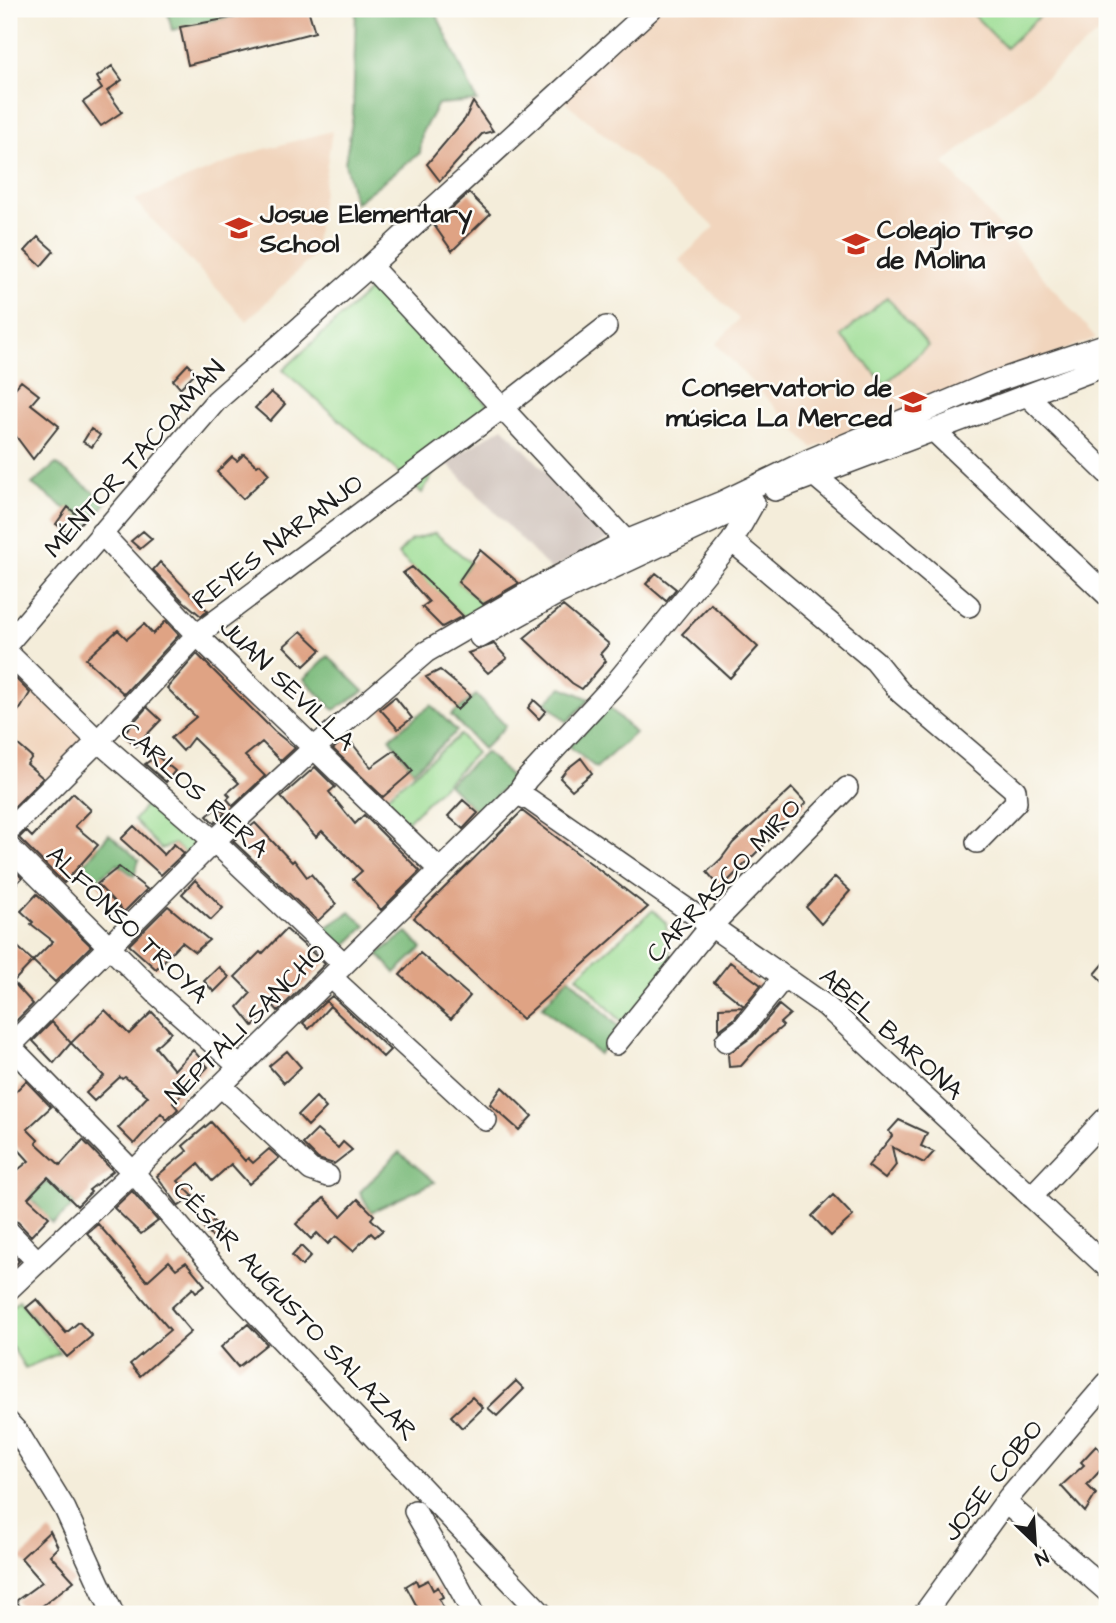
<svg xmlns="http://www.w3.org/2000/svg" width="1116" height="1623" font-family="'Architects Daughter',sans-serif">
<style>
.built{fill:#f1d5bd}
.industrial{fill:#cec1ba}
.green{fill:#9ddd94;stroke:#5c7c58;stroke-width:2}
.forest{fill:#7ebc7e;stroke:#4d6c4d;stroke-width:2}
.building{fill:#dfa384}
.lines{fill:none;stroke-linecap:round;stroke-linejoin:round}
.minor-casing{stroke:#3c3b38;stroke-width:24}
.minor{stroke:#fff;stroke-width:21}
.labels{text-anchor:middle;stroke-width:5;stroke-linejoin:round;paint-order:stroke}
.poi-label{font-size:26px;font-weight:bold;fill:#1c1c1c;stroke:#fdfcf7;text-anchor:start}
.street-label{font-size:26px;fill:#1c1c1c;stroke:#fdfcf7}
</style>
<rect width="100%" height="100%" fill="#fdfcf7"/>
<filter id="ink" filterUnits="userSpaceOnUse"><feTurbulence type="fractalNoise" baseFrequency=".0143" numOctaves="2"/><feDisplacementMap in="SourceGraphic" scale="14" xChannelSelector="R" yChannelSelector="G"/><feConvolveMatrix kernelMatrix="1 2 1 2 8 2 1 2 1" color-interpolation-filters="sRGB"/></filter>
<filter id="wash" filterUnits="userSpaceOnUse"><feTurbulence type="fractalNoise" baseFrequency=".00686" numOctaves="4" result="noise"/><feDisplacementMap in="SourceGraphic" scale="28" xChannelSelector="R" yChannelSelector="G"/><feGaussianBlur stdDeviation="1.57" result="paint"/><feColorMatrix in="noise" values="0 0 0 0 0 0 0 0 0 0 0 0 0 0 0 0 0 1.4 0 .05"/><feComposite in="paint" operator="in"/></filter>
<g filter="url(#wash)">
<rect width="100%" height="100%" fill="#f4edda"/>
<path class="built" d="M651,9H1107V26L944,163L1096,338L813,448L716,344L739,319L679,260L715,227L557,95Z
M332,131L313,256L247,321L134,200L254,152Z
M9,669L86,739L49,783L9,746Z"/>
<path class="industrial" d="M503,427L610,538L551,570L446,462Z"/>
<path class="green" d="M968,9H1047L1006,48Z
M371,289L494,411L451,442L422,493L283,370Z
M887,297L928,346L885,384L841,336Z
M435,533L471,563L458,582L485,605L465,618L398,554L411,540Z
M460,735L476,753L405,824L381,801Z
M150,800L198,843L187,855L174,844L161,849L134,820Z
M653,910L666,923L673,973L622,1022L577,976Z
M19,1300L60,1353L25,1368L9,1342V1309Z"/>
<path class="forest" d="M167,9H268L172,30Z
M356,9H434L477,101L438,104L422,132L420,153L355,203L345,163L353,116Z
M56,464L107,502L88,525L32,484Z
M328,656L364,691L334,710L304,679Z
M562,687L590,699L567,722L546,702Z
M476,695L506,726L483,749L451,715Z
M431,705L457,731L413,771L390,738Z
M609,707L635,733L596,768L569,746Z
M486,752L513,779L478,813L448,784Z
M109,834L139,860L134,876L118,864L94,881L82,867Z
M350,912L366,926L341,950L321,931Z
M407,932L422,948L395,973L378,954Z
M569,977L621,1029L599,1054L542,1007Z
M399,1152L435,1182L371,1212L360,1192Z
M48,1181L75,1204L53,1224L29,1196Z"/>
<g id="blocks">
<path class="building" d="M281,9H308L315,32L188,65L180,27Z
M112,66L122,80L107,91L122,112L101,126L83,102L102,89L98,83L100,82L97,77Z
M473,102L493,131L482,134L440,181L427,164L465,119Z
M469,193L490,214L452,251L434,225Z
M38,237L54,251L41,266L25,251Z
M188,364L196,372L180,388L173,380Z
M21,381L39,395L31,404L59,426L33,459L9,427V395Z
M271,392L285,404L270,421L255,408Z
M91,429L100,435L92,447L83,442Z
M244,454L257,466L260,464L269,474L243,499L217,472L232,457L237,461Z
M68,507L83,520L71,535L56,524Z
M143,531L152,539L140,549L131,541Z
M480,550L519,583L483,604L458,582Z
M160,562L208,611L201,616L182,600L153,570Z
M412,567L441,594L463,616L442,627L422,607L429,602L403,573Z
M656,573L676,589L666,601L646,584Z
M711,604L758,647L730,678L682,634Z
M563,606L609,644L600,654L606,661L582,689L572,683L524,638Z
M166,621L179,635L124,694L86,659L118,630L127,639L144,624L153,634Z
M301,631L321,650L304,666L284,646Z
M494,644L507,658L488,673L468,653Z
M197,654L274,731L295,748L281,761L262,742L245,756L265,776L233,806L227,799L230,796L227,793L239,783L193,738L183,751L171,738L196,717L167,688Z
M440,670L471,696L457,710L426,677Z
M9,672L30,693L21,708L9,720Z
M395,697L412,718L398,729L380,709Z
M534,700L546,711L539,719L528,708Z
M147,707L161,720L136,746L123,734Z
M347,737L371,767L395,750L413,771L383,797L333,749Z
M17,744L32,757L27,764L43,778L9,812V753Z
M157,756L175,771L166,782L145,764Z
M581,758L592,773L572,790L560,778L567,769Z
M315,767L335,787L329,792L355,824L364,815L420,871L381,910L353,879L362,871L322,831L316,837L281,797Z
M792,788L806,803L721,888L707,872L721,859L733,843Z
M73,793L91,810L75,826L98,845L64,883L19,838L26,831L32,837Z
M463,800L478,813L463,829L448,816Z
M217,807L225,813L214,823L207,816Z
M522,811L648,907L522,1019L414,918Z
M255,823L292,862L294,860L307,877L311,874L336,904L318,921L233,841Z
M134,826L164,855L174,844L184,853L161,875L121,839Z
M9,865L22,878L9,891Z
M119,867L147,889L124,912L97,884Z
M835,877L850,891L821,924L806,907Z
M195,880L223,908L211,920L182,894Z
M37,894L91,946L55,982L33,961L53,941L31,924L33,922L21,911Z
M168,906L209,940L195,952L182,942L156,969L129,945Z
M286,929L325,964L278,1011L273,1005L253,1026L238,1007L251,993L235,977L260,952L262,954Z
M9,939L33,961L13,982L33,1004L15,1022L9,1016Z
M420,953L470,996L451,1019L400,975Z
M1107,960V986L1095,974Z
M730,962L761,985L744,1006L714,982Z
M219,967L229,977L214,992L204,981Z
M332,996L390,1050L383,1057L330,1006L309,1029L303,1023L326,1001L330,1005L326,1001Z
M779,1005L790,1014L780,1023L783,1026L758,1047L741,1066L729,1067L728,1054L753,1036Z
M743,1007L734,1019L719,1030V1008Z
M105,1010L129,1034L152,1012L171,1032L155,1047L174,1070L193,1050L208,1067L173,1103L178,1109L167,1120L161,1113L134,1144L118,1128L148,1096L125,1077L122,1079L120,1077L94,1101L86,1093L104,1076L71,1043Z
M52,1022L71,1043L54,1063L33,1041Z
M287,1051L301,1067L284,1083L269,1066Z
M26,1081L51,1107L27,1129L38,1140L36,1143L60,1165L83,1140L113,1171L89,1190L91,1192L77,1206L48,1177L28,1198L49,1217L31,1236L18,1222L9,1219V1177L29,1161L9,1139V1098Z
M502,1087L532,1116L519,1130L490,1104Z
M316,1097L326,1108L308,1126L298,1115Z
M899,1120L927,1133L921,1146L934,1152L924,1163L892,1147L896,1165L885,1179L868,1166L892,1136L889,1131Z
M211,1122L245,1161L248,1158L253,1163L269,1149L279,1158L249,1184L231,1164L212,1181L198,1164L178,1181L193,1196L179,1206L157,1176L187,1151L183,1146Z
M317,1130L338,1148L343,1142L352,1150L334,1164L318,1159L303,1144Z
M132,1191L158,1221L141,1234L114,1208Z
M833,1195L853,1216L831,1236L812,1216Z
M324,1198L341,1216L358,1199L374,1215L371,1219L383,1230L375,1237L371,1233L353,1251L336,1236L328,1244L317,1233L311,1239L296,1224Z
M213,1221L224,1233L216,1241L204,1228Z
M98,1224L147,1281L169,1261L176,1269L186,1262L205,1285L196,1292L193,1288L171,1308L191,1332L140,1376L130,1364L170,1330L87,1233Z
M301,1246L311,1256L302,1266L292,1256Z
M9,1251L19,1261L9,1271Z
M37,1299L66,1333L79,1322L92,1336L67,1357L26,1308Z
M248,1324L267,1344L238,1367L221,1347Z
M516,1381L524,1389L497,1416L488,1408Z
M472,1397L483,1408L462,1428L451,1416Z
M1096,1446L1107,1456V1463L1087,1485L1096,1494L1085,1512L1061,1486L1084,1465L1081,1462Z
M50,1531L58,1547L50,1555L74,1581L32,1614H26L16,1601L42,1582L21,1558Z
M416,1580L418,1585L428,1580L433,1590L438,1587L443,1597L439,1599L443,1607L428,1614H421L406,1586Z"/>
</g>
</g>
<g filter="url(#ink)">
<use href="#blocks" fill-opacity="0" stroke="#3c3b38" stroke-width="2"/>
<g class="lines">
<g class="minor-casing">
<path id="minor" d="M370,266L626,541
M1027,395L1107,473
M934,431L1107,595
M814,475L969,606
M775,490L1107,365
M754,502L732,541L875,661L900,692L1015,790L1016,802L977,842
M101,533L197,635L440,870
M480,637L555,595L734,511
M9,642L216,401L370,266L651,9
M9,654L98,741L214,841L344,964
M517,794L530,800L826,1006L1107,1267
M9,830L98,741L197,635L502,408L606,327
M9,847L158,995L240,1067
M331,977L486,1120
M726,1041L743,1028L784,977
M616,1044L711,926L847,788
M9,1045L133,1172L236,1292L542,1614
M9,1047L214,841L314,748L426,652L536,588L626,541L722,502L809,460L991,383L1107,344
M221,1086L311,1170L328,1176
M1031,1197L1107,1117
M9,1232L37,1261
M9,1289L133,1172L517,794L527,779L614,685L732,541
M9,1423L19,1434L65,1509L113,1614
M1006,1503L1107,1591
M415,1511C434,1546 456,1578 473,1614
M924,1614L1009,1497L1107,1383"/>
</g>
<use href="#minor" class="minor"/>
</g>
</g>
<defs>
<g id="school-bare" transform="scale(2.1)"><path d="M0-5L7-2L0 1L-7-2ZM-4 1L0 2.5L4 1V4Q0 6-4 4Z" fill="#c8321e" stroke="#fdfcf7" stroke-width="2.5" paint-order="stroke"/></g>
<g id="university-bare" transform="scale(2.1)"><path d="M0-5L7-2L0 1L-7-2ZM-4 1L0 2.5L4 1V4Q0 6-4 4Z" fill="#c8321e" stroke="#fdfcf7" stroke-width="2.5" paint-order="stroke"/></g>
</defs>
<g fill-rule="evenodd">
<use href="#school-bare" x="239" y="228"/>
<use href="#university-bare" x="856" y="244"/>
<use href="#school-bare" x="913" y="402"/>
</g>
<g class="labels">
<g class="poi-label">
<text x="260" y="222">Josue Elementary<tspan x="260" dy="30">School</tspan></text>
<text x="877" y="238">Colegio Tirso<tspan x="877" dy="30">de Molina</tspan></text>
<text x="892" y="396" text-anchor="end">Conservatorio de<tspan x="892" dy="30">música La Merced</tspan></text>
</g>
<g class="street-label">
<text transform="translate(134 458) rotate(-48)" y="9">MÉNTOR TACOAMÁN</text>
<text transform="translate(277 541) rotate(-37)" y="9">REYES NARANJO</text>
<text transform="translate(288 684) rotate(44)" y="9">JUAN SEVILLA</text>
<text transform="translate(195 789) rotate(42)" y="9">CARLOS RIERA</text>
<text transform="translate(723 880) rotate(-47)" y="9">CARRASCO MIRO</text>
<text transform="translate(128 924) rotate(44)" y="9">ALFONSO TROYA</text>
<text transform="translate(245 1023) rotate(-45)" y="9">NEPTALI SANCHO</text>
<text transform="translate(892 1033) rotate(42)" y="9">ABEL BARONA</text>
<text transform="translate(296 1310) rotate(47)" y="9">CÉSAR AUGUSTO SALAZAR</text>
<text transform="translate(992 1480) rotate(-52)" y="9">JOSE COBO</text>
</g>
</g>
<rect width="1116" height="1623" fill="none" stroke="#fdfcf7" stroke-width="35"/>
<g transform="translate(1035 1543) rotate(155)" stroke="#fdfcf7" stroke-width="5" paint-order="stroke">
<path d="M0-5L12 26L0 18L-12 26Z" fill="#1c1c1c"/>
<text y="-10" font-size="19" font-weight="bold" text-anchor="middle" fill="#1c1c1c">N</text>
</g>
</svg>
